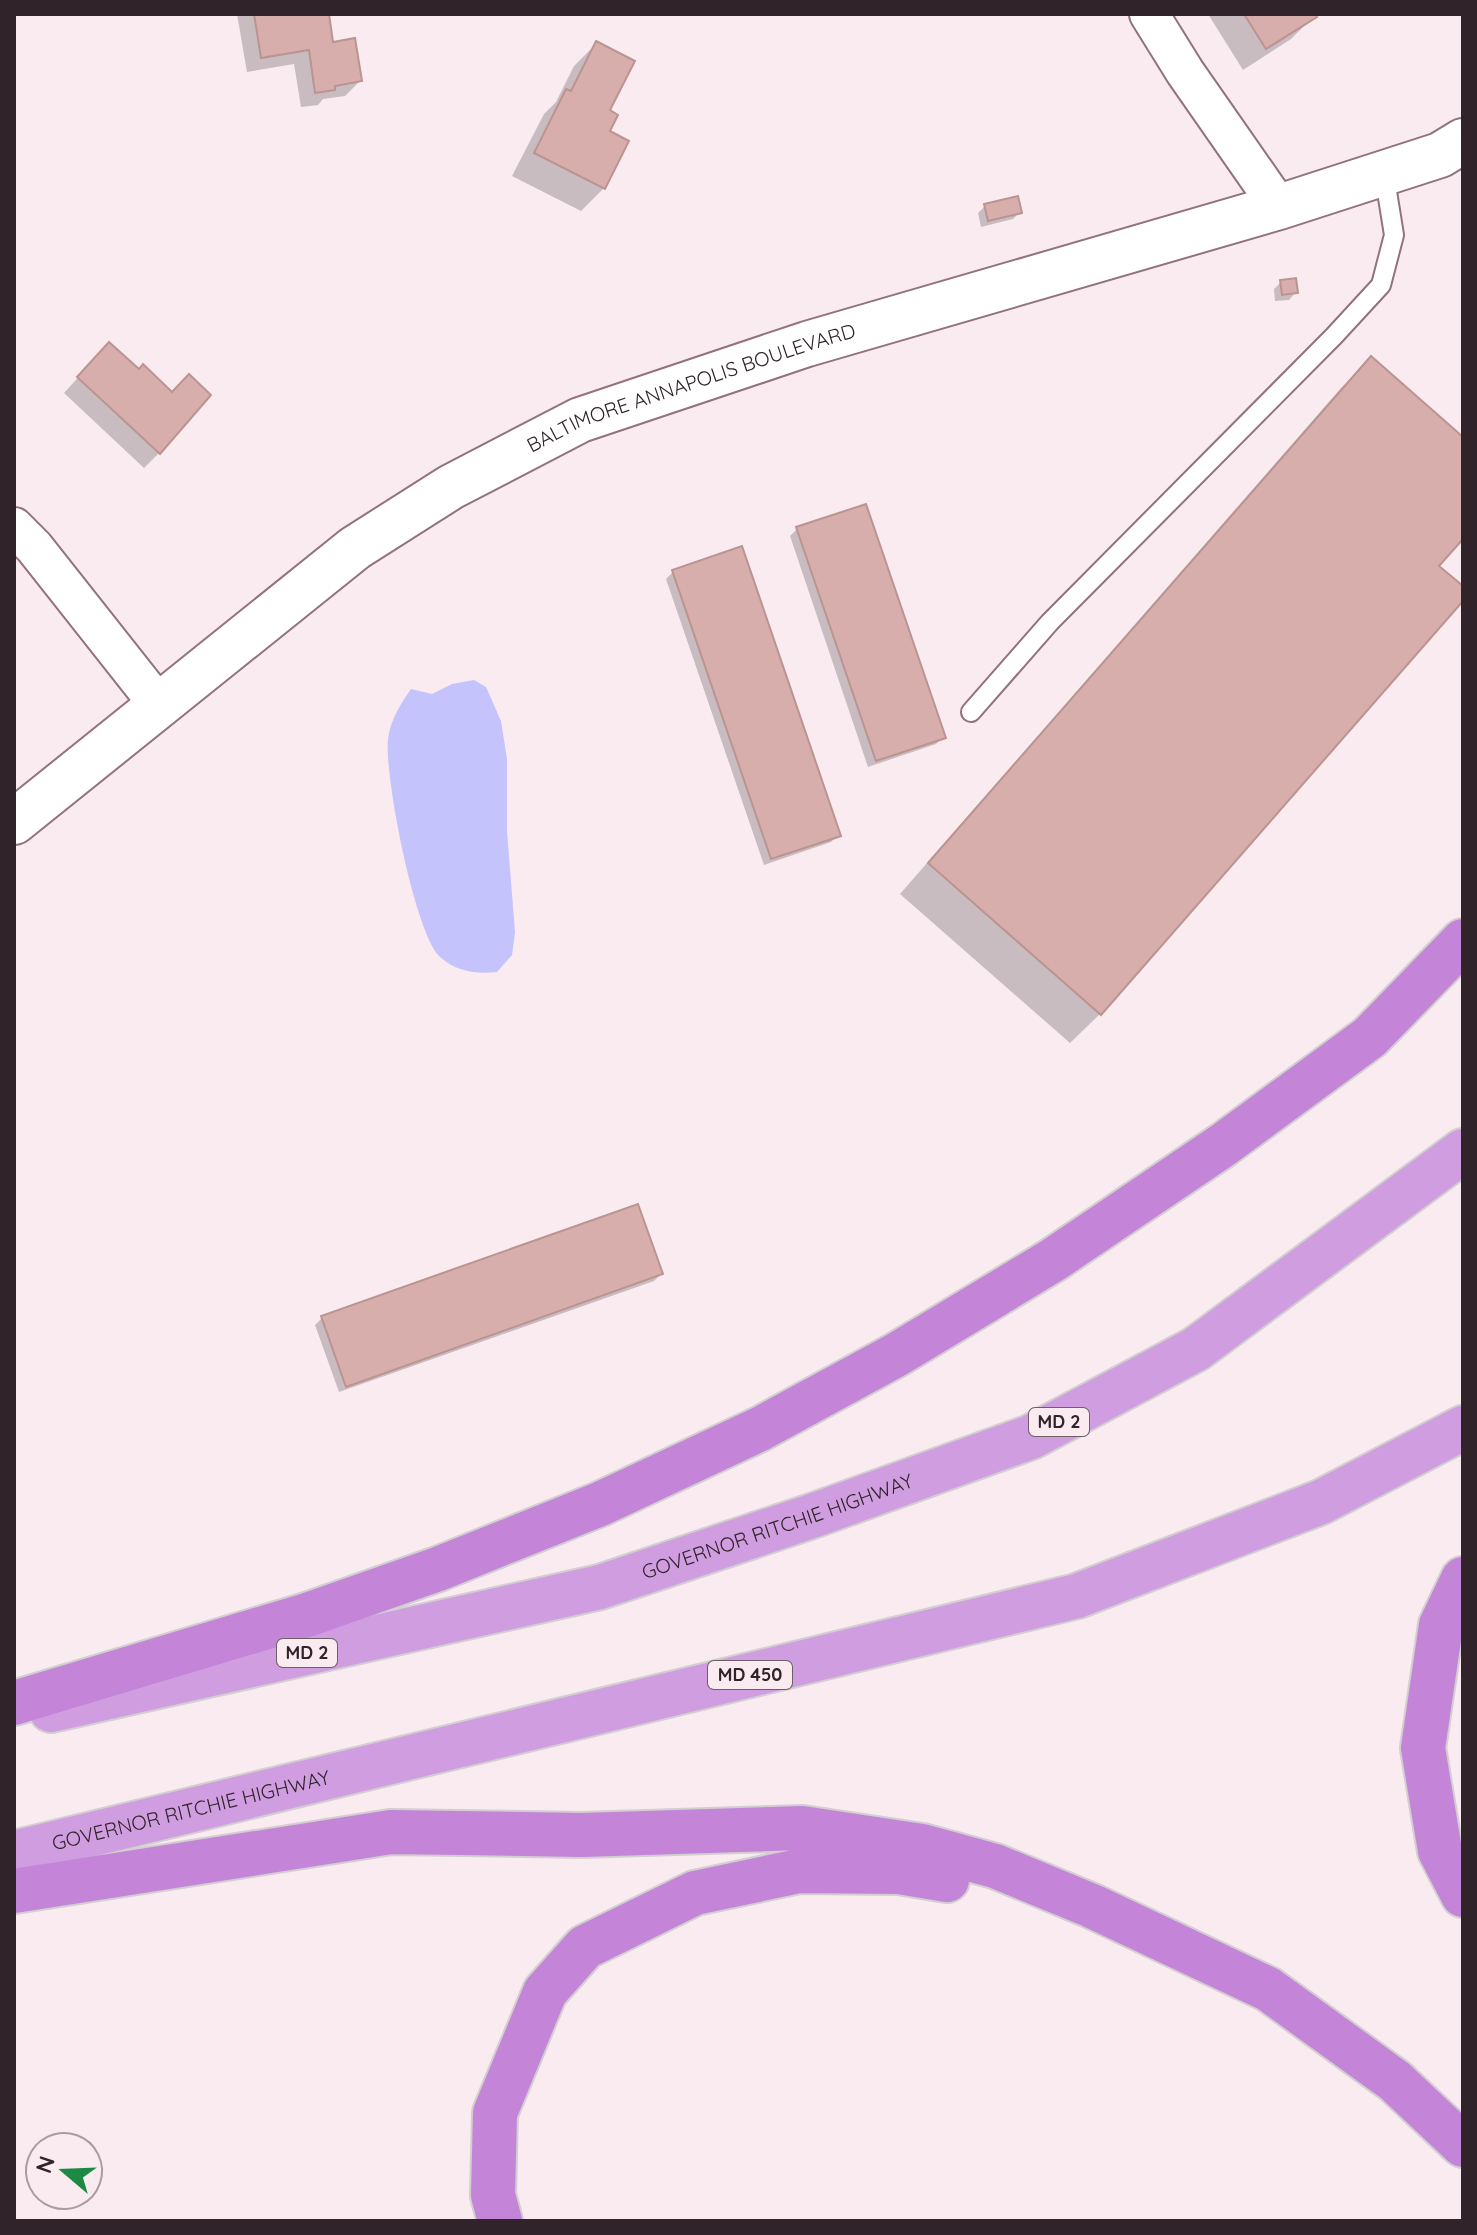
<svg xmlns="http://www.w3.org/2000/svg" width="1477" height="2235" font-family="Quicksand,sans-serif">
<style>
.water{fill:#c4c3fb}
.shadow{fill:#0003}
.building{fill:#d7aeac;stroke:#bb9492;stroke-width:2}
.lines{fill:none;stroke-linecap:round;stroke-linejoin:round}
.service-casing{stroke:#927180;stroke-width:22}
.minor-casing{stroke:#927180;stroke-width:42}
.tertiary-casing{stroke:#927180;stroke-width:48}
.trunk-casing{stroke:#d2cfd0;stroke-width:48}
.motorway-casing{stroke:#d2cfd0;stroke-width:48}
.service{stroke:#fff;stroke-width:18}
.minor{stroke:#fff;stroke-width:38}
.tertiary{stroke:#fff;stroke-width:44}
.trunk{stroke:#d09ee0;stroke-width:44}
.motorway{stroke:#c485d9;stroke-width:44}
.labels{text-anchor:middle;stroke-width:8;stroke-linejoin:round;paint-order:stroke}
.shield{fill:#faebf1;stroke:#6d5f66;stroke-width:2}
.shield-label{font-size:18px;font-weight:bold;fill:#31232a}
.street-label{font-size:20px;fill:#31232a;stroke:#faebf1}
</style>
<rect width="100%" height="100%" fill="#faebf1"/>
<path class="water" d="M474,680L486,687L501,721L507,759V831L515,932L512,955L497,972C476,974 457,972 440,957C415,934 384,775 388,739C390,721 401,703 411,689L432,694L452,684Z"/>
<path class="shadow" d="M237,14H327L332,44L360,81L345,96L323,99L318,105L301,107L294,64L247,72Z
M1208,14H1313L1314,16L1291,39L1243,70Z
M596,44L608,111L604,188L581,211L512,176L544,114L556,102L574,66Z
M985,206L1020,212L1013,219L981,227L978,213Z
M1281,282L1296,292L1289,300L1275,301L1274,289Z
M1371,359L1463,440V536L1437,566L1463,589V598L1100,1014L1070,1043L900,894L1341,388Z
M94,360L159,453L144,468L64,393Z
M797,529L943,737L936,744L868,767L790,536Z
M673,572L838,835L831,842L764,865L666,579Z
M661,1274L654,1281L339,1392L315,1325L322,1318Z"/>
<path class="building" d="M254,14H329L333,42L355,38L362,81L335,86V90L315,93L309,50L261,58Z
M1244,14H1315L1317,17L1266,49Z
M596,41L635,61L610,110L618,115L610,131L629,141L605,189L534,153L566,89L571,91Z
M1018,196L1022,213L988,221L984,204Z
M1296,278L1298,293L1282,295L1280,280Z
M109,342L139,369L143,364L172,392L189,374L211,395L160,454L77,377Z
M1371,356L1463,437V539L1439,566L1463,586V601L1101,1015L928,863Z
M866,504L946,738L876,761L796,527Z
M742,546L841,836L771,859L672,570Z
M638,1204L663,1274L346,1387L321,1316Z"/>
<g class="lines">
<g class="service-casing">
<path id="service" d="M971,712L1050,622L1334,336L1381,285L1394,235L1384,173"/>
</g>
<g class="minor-casing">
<path id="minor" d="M1149,14L1185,72L1279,207
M14,527L34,547L158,704"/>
</g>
<g class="tertiary-casing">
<g id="tertiary">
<path id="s1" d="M14,822L355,548L451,487L580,420L807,344L1279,207L1440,155L1463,141"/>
</g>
</g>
<g class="trunk-casing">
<g id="trunk">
<path id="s2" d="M51,1710L600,1587L812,1516L1031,1437L1196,1349L1463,1151"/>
<path id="s3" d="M14,1853L1077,1596L1321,1502L1463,1428"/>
</g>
</g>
<g class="motorway-casing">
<path id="motorway" d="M1463,1579L1441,1625L1423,1748L1440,1851L1463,1895
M14,1703L307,1615L438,1569L600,1504L760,1429L896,1355L1053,1260L1223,1145L1370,1037L1463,941
M14,1891L391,1832L582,1835L802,1828L922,1846L995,1866L1092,1906L1268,1989L1395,2081L1463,2145
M500,2221L493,2195L495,2113L545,1992L585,1947L695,1893L799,1871L899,1872L947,1880"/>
</g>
<use href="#service" class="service"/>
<use href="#minor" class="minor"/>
<use href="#tertiary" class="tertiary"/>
<use href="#trunk" class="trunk"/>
<use href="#motorway" class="motorway"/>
</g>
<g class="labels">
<g class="shield">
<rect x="1029" y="1408" width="60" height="28" rx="6"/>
<rect x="277" y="1639" width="60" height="28" rx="6"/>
<rect x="708" y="1661" width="84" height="28" rx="6"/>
</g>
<g class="shield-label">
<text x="1059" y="1428">MD 2</text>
<text x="307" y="1659">MD 2</text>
<text x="750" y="1681">MD 450</text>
</g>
<g class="street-label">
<text dy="7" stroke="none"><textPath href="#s1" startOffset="812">BALTIMORE ANNAPOLIS BOULEVARD</textPath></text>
<text dy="7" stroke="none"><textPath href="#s2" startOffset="750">GOVERNOR RITCHIE HIGHWAY</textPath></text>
<text dy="7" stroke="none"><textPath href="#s3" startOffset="182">GOVERNOR RITCHIE HIGHWAY</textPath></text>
</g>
</g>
<rect width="1477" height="2235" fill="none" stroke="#31232a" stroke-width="32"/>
<g transform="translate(64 2171) rotate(289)"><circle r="38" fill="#faebf1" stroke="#aa9ba1" stroke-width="2"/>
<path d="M0-6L14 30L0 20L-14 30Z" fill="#1c8a42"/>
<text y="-12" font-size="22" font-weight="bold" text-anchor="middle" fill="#31232a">N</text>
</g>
</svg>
